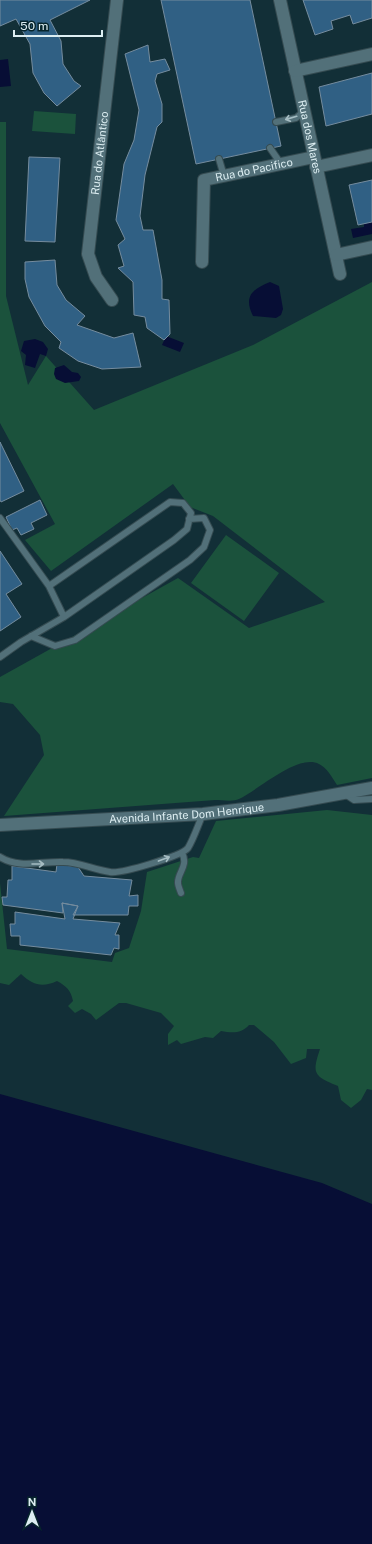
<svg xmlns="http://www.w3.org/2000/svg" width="372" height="1544" font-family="'Public Sans',sans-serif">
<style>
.green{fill:#1b523c}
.water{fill:#070e35}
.building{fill:#306084;stroke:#758c9e}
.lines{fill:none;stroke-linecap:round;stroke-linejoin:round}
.lane-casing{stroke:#354b51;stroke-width:8}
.street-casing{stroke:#354b51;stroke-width:14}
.secondary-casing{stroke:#354b51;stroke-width:14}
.lane{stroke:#527079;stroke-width:6}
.street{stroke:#527079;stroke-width:12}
.secondary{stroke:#527079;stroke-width:12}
.oneway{stroke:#a5bcc2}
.labels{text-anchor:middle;stroke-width:3.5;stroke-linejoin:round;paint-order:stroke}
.street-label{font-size:11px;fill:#ddeef2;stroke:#07252c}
</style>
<rect width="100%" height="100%" fill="#122f37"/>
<path class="green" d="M34,111L76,114L75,134L32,131Z
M0,122H6V296L28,385L46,356L94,410L253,345L372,282V778L337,785C332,777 327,768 319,764C298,753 257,791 239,799C233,802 222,800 215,800L4,816L44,755L40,735L13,704L0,702V677L178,578L249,628L325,602L213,516L190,507L173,484L51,571L25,540L55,524L0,423Z
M226,535L279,573L244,621L191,583Z
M327,810L372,815V1090L367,1089L361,1100L351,1108L341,1100L338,1086C313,1076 312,1073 320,1049H307L306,1058L291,1064L274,1042L254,1025H249C241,1034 232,1033 221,1031L213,1038L205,1037L181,1044L177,1040L168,1045V1034L174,1026L161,1013L126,1003H119L96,1020L91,1014L82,1009L75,1013L68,1006L73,1001C71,990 66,986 57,981C42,988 33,985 21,974L9,985L0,983V883L7,949L112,962L115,953L129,948L141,911L147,872L193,857L199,858L216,821Z"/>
<path class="water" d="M8,59L11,86L0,87V60Z
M372,222V234L353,238L351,229L364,227V223Z
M270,282L279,286L283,309L281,315L276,318L253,316C243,296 253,289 270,282Z
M166,336L184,343L180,352L162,345Z
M35,339L43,342L48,349L46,356L40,354L35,368L25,365L26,355L21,351L24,341Z
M64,365L72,372L78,373L81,377L79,381L65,383L56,379L54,374L55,368Z
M0,1094L322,1183L372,1204V1544H0Z"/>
<path class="building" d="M0,0H90L50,20L61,41L63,64L74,81L81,86L57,106L44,93L33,73L30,44L16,19L0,26Z
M161,0H250L281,146L196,164Z
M303,0H372V18L353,24L350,15L331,21L333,29L315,35Z
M148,45L150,62L165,59L170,70L157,74L155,81L162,104V122L157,127L145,175L140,216L143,230H153L162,280V299L169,300L170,334L164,340L147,328L145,317L134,315L133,282L118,268L124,266L118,245L125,239L116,220L124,164L134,140L139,110L125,54Z
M372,73V114L326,126L319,87Z
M29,157L60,158L55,242L25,241Z
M372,180V222L358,225L349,185Z
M55,260L57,285L66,300L85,316L77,325L114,338L133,333L141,367L102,369L78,361L59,348L61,342L45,326L29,297L25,279V262Z
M0,442L24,491L1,502L0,500Z
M40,500L47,515L31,523L34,529L21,535L17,528L12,530L6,517Z
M0,551L22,584L6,594L21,617L0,631Z
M57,864L78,867L84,876L132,880L129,896L138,895V906H129L128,915H73L78,906L62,903L63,913L3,905L2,897H7L8,880H12V866L56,872Z
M62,903L78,906L73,919L120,923L115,935H119V949L114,948L111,955L20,945V936H11L10,924H15V912L65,919Z"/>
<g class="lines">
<g class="lane-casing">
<path id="lane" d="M276,122L296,118L304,111
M270,148L279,161L283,162
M219,159L224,176
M0,518L49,586L64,617
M31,636L55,646L75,640L190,560L204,547L210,530L204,518L189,519
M0,657L21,642L64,617L174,540L187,529L191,513L183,503L170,502L49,586
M345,794L354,800L372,799
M0,857C19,869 42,861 63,862C79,862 94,870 110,872C121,874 182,856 188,848C194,838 198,825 203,814
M181,893C180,890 178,886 178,883C177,873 189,866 182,853"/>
</g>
<g class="street-casing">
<g id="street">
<path id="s1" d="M280,0L340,274"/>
<path d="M295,71L372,54"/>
<path d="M316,167L372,155"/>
<path d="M336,255L372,247"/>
<path id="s2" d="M202,262L204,180L314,157"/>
<path id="s3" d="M112,300L96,277L88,254L117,0"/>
</g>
</g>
<g class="secondary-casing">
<g id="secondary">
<path id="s4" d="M0,825L203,814L278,805L372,788"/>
</g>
</g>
<use href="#lane" class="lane"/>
<use href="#street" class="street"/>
<use href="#secondary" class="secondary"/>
</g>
<defs><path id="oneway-shaft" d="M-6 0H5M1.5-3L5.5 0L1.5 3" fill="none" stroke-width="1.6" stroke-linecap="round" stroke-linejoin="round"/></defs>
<g class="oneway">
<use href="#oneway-shaft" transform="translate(291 118) rotate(164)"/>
<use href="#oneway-shaft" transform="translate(164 859) rotate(-20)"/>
<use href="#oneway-shaft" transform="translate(38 864)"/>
</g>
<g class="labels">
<g class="street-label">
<text dy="4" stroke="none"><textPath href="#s1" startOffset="140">Rua dos Mares</textPath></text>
<text dy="4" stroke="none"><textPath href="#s3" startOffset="154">Rua do Atlântico</textPath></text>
<text dy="4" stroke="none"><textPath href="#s2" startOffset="133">Rua do Pacifico</textPath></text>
<text dy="4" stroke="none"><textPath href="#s4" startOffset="187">Avenida Infante Dom Henrique</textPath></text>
</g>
</g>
<g transform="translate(32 1512)" stroke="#07252c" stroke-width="3" paint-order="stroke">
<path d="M0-3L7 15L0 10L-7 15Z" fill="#ddeef2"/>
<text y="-6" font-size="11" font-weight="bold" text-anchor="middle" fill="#ddeef2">N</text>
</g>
<path d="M14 30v6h88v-6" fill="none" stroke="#ddeef2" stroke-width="2"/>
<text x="20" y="30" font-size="12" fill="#ddeef2" stroke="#07252c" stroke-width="3" paint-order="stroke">50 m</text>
</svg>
